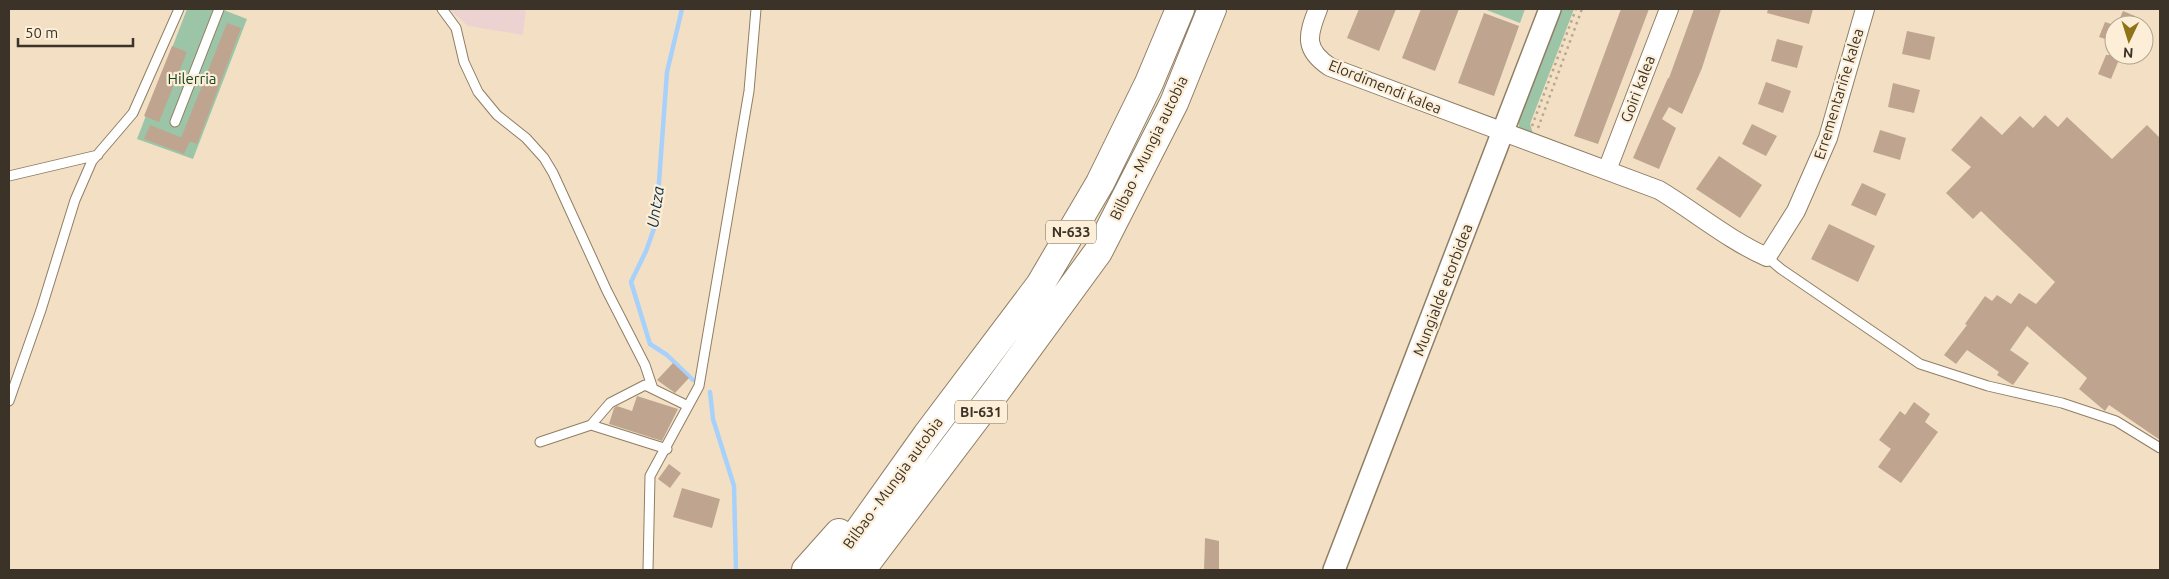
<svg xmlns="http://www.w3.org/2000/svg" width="2169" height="579" font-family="Ubuntu,sans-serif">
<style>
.education{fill:#ecd2d1}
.green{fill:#9bc5a6}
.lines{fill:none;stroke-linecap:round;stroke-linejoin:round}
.stream{stroke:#a7d1fa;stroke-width:4.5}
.building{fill:#bfa58f}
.service-casing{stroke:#8f7e64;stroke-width:11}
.minor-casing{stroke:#8f7e64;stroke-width:20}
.tertiary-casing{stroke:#8f7e64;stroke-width:24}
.motorway-casing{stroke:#8f7e64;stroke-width:30}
.path{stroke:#b7a791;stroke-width:2.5;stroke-dasharray:2.5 4;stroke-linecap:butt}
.service{stroke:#fff;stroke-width:9}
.minor{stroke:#fff;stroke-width:18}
.tertiary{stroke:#fff;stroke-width:21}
.motorway{stroke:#fff;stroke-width:28}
.labels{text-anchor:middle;stroke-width:4.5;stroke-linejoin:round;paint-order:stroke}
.shield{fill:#fdeed7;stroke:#756b5c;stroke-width:1}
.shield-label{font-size:14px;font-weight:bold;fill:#3b3328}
.park-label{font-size:15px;fill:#164528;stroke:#fdeed7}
.street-label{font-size:15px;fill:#3b3328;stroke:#fdeed7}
.water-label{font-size:16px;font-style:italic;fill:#042d4c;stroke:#fdeed7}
</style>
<rect width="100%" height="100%" fill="#f3e0c4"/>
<path class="education" d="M449,9H526L523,35L468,26Z"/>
<path class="green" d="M187,9H221L247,19L193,159L137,139Z
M1484,9H1525L1520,23Z
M1561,9H1574L1530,124L1534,137L1519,130V117Z"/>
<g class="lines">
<path class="stream" d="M682,9L667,72L656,223L646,251L631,282L650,344L667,355L693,380
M710,392L713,419L734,486L736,570"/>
</g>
<path class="building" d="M1359,9H1396L1379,51L1347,38Z
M1421,9H1459L1435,71L1402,58Z
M1621,9H1649L1598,144L1574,136Z
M1694,9H1721L1702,68L1684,110L1682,114L1669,107L1662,119L1676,128L1659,169L1633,158L1668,78H1669Z
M1768,9H1813L1809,24L1767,13Z
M2123,11L2135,16L2132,25H2117Z
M1484,13L1519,26L1494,96L1458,83Z
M2105,22L2114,25V42L2099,37Z
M227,23L241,28L197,144L181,138Z
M1907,31L1935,37L1930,60L1902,54Z
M1777,39L1803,46L1797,68L1771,61Z
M172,46L187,52L159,122L144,116Z
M2106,55H2121L2111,79L2098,74Z
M1766,82L1791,91L1783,113L1758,104Z
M1893,83L1920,90L1914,113L1888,107Z
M2045,115L2058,127L2067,117L2112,159L2147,125L2160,138V440L2109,405L2105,411L2079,389L2087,378L2027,326L2010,350L2029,363L2013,385L1997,375L1999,372L1967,350L1956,364L1944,355L1967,325L1965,324L1985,296L1992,301L1997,295L2011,304L2019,293L2036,304L2055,282L1981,211L1973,219L1946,193L1971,167L1951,150L1981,116L2002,135L2020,116L2033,128Z
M1752,124L1777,136L1766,156L1742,144Z
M150,125L190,141L184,154L144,139Z
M1880,130L1906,138L1900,160L1873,152Z
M1719,156L1762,185L1740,218L1696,189Z
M1862,183L1886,194L1876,216L1851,205Z
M1829,224L1875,246L1858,282L1811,259Z
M673,363L689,378L675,393L657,380Z
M637,396L678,409L662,441L609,424L614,408L617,406L632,411Z
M1914,402L1930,414L1925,422L1938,432L1901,483L1878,467L1891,449L1879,440L1900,411L1905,415Z
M669,464L681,473L670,488L658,479Z
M682,488L720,499L712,528L673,517Z
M1205,538L1219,541V570H1204Z"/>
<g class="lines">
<g class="service-casing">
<path id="service" d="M442,9L456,28L464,62L478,92L497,115L526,138L544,158L553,173L607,291L645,365L653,389
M175,122L219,9
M9,176L98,155
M1767,257L1781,269L1920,364L1988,386L2062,403L2116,421L2160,448
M9,401L41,310L75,200L92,161L133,113L179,9
M540,442L591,425
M667,449L591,425L610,403L645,385L688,406
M648,570L650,476L699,386L749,91L756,9"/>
</g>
<g class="minor-casing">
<path id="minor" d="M1318,9C1307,36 1304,50 1330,67L1659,190C1694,211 1730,241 1767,257L1796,211L1828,138L1865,9
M1607,170L1669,9"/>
</g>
<g class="tertiary-casing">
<path id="tertiary" d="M1334,570L1550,9"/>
</g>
<g class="motorway-casing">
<path id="motorway" d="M806,570L839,533
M831,570L927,435L1040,285L1100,183L1149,83L1180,9
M861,570L997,390L1098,252L1174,103L1212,9"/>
</g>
<path class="path" d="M1532,126L1576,9
M1538,128L1582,9"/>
<use href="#service" class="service"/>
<use href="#minor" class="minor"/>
<use href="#tertiary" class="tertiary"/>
<use href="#motorway" class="motorway"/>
</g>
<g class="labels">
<g class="shield">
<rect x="1046" y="220.5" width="50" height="23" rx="4"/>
<rect x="955" y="400.5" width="52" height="23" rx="4"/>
</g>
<g class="shield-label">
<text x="1071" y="237">N-633</text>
<text x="981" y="417">BI-631</text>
</g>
<g class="park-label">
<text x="192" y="84">Hilerria</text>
</g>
<g class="street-label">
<text transform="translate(1385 87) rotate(22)" y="5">Elordimendi kalea</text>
<text transform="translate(1638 89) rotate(-69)" y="5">Goiri kalea</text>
<text transform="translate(1839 94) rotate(-73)" y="5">Errementariñe kalea</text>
<text transform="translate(1149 148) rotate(-64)" y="5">Bilbao - Mungia autobia</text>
<text transform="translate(1443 290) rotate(-69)" y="5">Mungialde etorbidea</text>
<text transform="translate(893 483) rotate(-54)" y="5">Bilbao - Mungia autobia</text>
</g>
<g class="water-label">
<text transform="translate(655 207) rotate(-81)" y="6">Untza</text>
</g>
</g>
<rect width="2169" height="579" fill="none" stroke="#3b3328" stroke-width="20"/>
<g transform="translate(2129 40) rotate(184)"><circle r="24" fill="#fdeed7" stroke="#afa391"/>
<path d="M0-4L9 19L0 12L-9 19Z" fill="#8e7317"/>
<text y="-8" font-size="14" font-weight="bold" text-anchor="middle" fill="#3b3328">N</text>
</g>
<path d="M18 38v8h115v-8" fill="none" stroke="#3b3328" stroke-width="2.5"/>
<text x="25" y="38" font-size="15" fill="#3b3328" stroke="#fdeed7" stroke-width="4" paint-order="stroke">50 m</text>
</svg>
